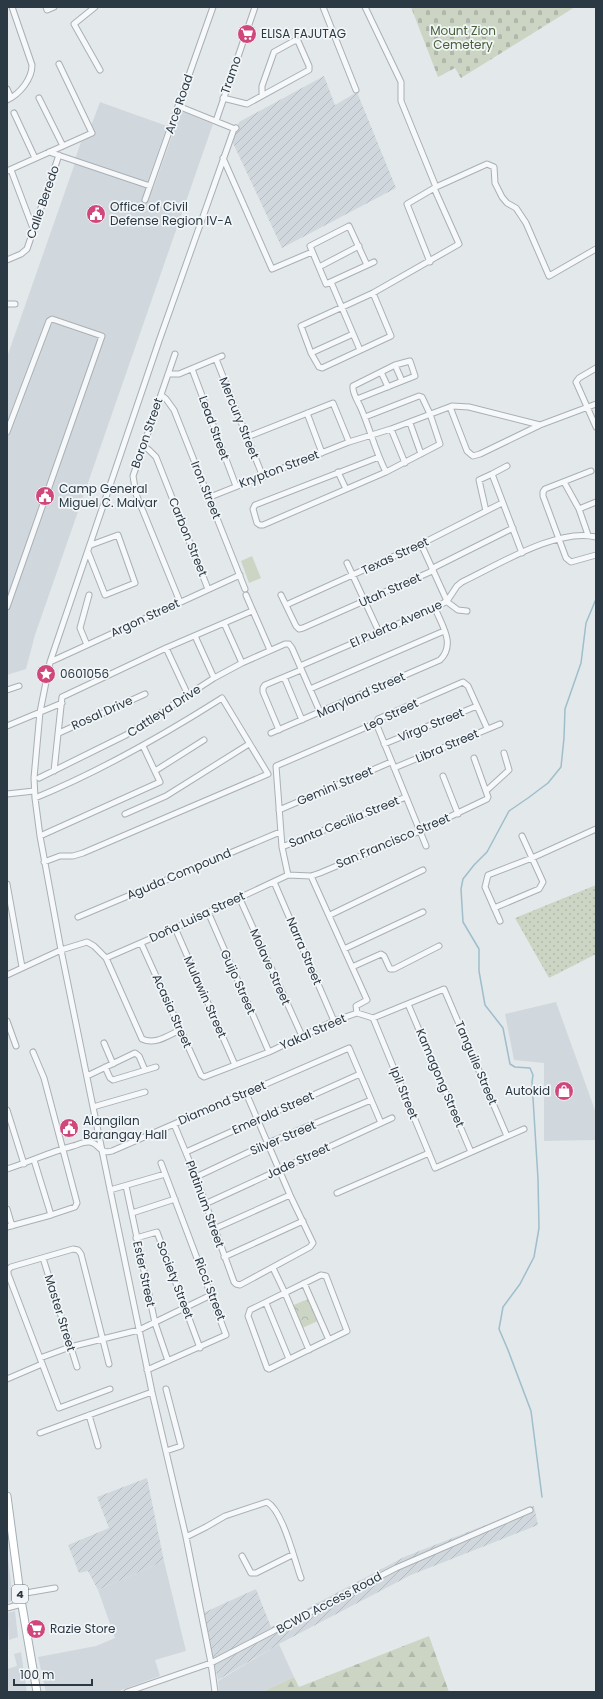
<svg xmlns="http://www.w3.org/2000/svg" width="603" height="1699" font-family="Poppins,sans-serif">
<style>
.built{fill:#d1d8dd}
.industrial{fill:url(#industrial-furrows)}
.grass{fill:url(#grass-dots)}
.forest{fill:url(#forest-firs)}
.cemetery{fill:url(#cemetery-stones)}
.park{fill:url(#park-crowns)}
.pitch{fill:#ccd5c4}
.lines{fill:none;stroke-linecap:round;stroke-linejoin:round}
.stream{stroke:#9ebecb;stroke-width:1.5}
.minor-casing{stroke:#a8b0b6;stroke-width:7}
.major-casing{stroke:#a2afb7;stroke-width:9}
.minor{stroke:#f6f8f9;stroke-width:5}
.major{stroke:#fff;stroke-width:7}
.labels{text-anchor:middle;stroke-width:3.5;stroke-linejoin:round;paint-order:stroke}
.shield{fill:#f3f6f8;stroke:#66727a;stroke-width:1}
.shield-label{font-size:11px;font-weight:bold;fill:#2a3944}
.park-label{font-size:12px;fill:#486037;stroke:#f3f6f8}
.poi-label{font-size:12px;fill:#2a3944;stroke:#f3f6f8;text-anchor:start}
.street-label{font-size:12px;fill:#2a3944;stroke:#f3f6f8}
</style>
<defs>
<pattern id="industrial-furrows" width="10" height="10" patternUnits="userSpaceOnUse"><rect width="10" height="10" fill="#d1d8dd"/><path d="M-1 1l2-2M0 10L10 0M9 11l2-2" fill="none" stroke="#b4babf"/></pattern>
<pattern id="grass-dots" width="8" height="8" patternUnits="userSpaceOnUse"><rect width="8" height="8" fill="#ccd5c4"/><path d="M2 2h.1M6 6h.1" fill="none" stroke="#afb8aa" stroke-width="1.8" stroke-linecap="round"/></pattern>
<pattern id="forest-firs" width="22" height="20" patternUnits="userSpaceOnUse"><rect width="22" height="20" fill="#ccd5c4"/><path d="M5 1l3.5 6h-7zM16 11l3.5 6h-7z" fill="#afb8aa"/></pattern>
<pattern id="cemetery-stones" width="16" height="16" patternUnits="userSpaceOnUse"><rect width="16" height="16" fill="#ccd5c4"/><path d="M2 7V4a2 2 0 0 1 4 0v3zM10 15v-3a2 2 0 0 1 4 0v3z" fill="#afb8aa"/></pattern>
<pattern id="park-crowns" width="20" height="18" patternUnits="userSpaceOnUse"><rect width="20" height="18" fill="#ccd5c4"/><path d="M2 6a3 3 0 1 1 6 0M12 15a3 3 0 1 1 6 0" fill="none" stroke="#afb8aa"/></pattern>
</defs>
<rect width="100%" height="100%" fill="#e3e8eb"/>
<path class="built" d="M100,102L167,126L147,183L75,159L81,142L95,134L91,126Z
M181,111L213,124L35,635L26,669L7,675V357L75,163L153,189Z
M556,1002L596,1113V1140L544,1141V1063L514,1060L505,1014Z
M7,1549L13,1601L7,1603Z
M164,1561L186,1651L155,1660L160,1676L116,1692H46L38,1657L96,1646L115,1638L98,1590Z
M15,1611L18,1637L9,1640L7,1613Z
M279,1644L294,1677L262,1692H219L218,1681Z
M21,1652L27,1692H7V1669L17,1666L14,1654Z"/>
<path class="industrial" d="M324,76L335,105L357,92L396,188L282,248L232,141L239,122Z
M147,1478L164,1561L98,1590L88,1571L79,1573L68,1545L109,1528L97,1497Z
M534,1506L538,1525L411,1575L279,1644L218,1680L203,1613L256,1589L271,1627L278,1624L279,1626L295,1618L293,1616L404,1557Z"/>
<path class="grass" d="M596,885V954L549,978L515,918Z"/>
<path class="forest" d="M429,1636L449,1692H262L294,1677L299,1687Z"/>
<path class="cemetery" d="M411,7H575L461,78L455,68L438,77Z"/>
<path class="park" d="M311,1298L320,1320L300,1329L291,1306Z"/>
<path class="pitch" d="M252,556L261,578L249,583L241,561Z"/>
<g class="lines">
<path class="stream" d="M542,1497L531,1411L508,1350L499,1329L503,1307L520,1284L534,1257L539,1228L538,1179L532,1082L533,1075L530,1068L515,1067L510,1064L503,1028L485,1005L479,971V949L463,922L461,889L463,879L474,865L487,852L509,811L528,798L548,783L561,767L564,738L565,709L581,663L586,623L596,599"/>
<g class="minor-casing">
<path id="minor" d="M46,7L47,10L54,7
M95,7L74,24L100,70
M323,7L356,90
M365,7L401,82V101L436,187
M7,89L11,98
M39,98L63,146
M223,98L247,104L309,70V66L298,41H294L274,52L262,86V95
M7,100C20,94 32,79 32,65L12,7
M178,106L235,129L236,128
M14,113L35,158
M216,121L255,7
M49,152L150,186
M223,158L272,269L312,252
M11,170L34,231
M7,171L92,133L59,64
M145,200L213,7
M7,260L21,254L27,249L59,155
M430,262L407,204L436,187L487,164L494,167L495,183L502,197L507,203L516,208L526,223L549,276L596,249
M367,265L349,226L310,246L326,284L374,262
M319,267L359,246
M331,282L360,350
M373,293L391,336L322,368L319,367L311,353L301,326L373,293L459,244L434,188
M7,304H15
M311,353L353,334
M175,354L133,476L136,494L180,602
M216,359L263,477
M395,365L402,381
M596,368L579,378L576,382L596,427
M192,369L236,486
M381,372L388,387
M168,374H179L222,356
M161,395L166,399L174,410L245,589
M357,399L415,376L410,361L395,365L353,386C352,392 357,400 360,406C370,428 375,451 386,472
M450,407L467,451L473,456L480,454L540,425
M307,413L322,453
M365,417L419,396L422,397L430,414L440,444L386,472L263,525H260L257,523L253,509L255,505L379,457
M410,423L421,454
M391,429L405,463
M7,432L49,321L52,319L102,336L7,607
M247,437L333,403L349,442
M143,446L149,450L156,457L208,589
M591,471L545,489L543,492V496L566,558L571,562L596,555
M338,472L346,489
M492,474L507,466
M564,482L579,509L588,535
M210,497L349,442L391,429L452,406L469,407L540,425L596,404
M579,509L596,502
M486,511L479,480L492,474L522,553
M421,544L447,601
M88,552L105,595L135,583L118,535L91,545
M347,563L379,632
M246,595L270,650
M281,595L296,626L299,629L303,628L430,572L435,567L513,528
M446,601L458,610L467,611
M286,605L421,544L502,503
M224,623L242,663
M195,636L214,678
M87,645L80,628L89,595
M166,648L188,695
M50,662L240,575
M300,666L435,608L447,601L457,586L462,582C496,566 558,527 596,537
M284,677L302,720
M310,689L444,631
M7,690L19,686
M376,723L426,846
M7,726L62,703
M279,730L263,692V688L265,685L301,670
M59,733L145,694
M271,733L440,660C456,644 442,626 435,608
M384,744L477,706
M394,768L500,724
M54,771L62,697L166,648L252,611
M155,771L204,740
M443,776L458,814
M39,778L126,735L214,678L242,663L285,644H289L292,648L320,712
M486,791L509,770L504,753
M7,794L34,791
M35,798C101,771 162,736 222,698L268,774L83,853L73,856H60L44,862
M279,810L391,762
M125,814L166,796L249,744
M40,836L160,782L143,746
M282,847L406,797
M288,875L282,847L276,766L376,723L378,719L463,682L468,686L487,728
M311,876L367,1000L356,1006L357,1013
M274,882L334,1021
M7,884L22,967
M239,897L302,1036
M494,908L539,889L543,882L522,836
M208,912L269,1052
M330,915L423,870
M78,917L280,832
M500,921L485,887L488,875L532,858L596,829
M175,928L235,1065
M141,943L201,1075L204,1077L269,1052L334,1021L357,1013L373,1018L444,989L507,1136
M344,949L423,912
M106,958L175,928L288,875L311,876L320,873L420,831L487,799L488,797L474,758
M352,967L381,954L384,956L390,969H394L439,946
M7,975L61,950L87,942L94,946L106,958L142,1039C155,1045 167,1036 180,1030
M408,1004L471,1152
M373,1018L435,1168L524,1129
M7,1021L16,1046
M104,1043L113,1064
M105,1067L110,1078L113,1080L156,1067
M87,1076L135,1053L139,1056L145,1070
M93,1107L145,1092
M7,1110L24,1164
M174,1124L196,1177L234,1282L236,1284L240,1285L310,1247L313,1243L290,1195L246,1093
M186,1152L360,1074
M34,1160L51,1215
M7,1169C29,1162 50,1152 73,1146C77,1145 83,1142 88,1142C99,1141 98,1155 112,1151L349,1048L381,1123
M196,1177L268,1143L371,1100
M126,1186L155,1323L168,1361
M110,1190L165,1174
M337,1193L429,1153
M205,1204L392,1118
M7,1209L12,1226
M132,1213L175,1199
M7,1227L51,1215L75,1207L77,1203L44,1078L33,1052
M214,1229L290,1195
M136,1238L157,1232L200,1348
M224,1257L303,1221
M43,1258L77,1367
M273,1268L285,1293L309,1350
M321,1275L326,1276L347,1331L269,1369L267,1368L248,1316L250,1310Z
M304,1283L329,1340
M266,1303L289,1359
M40,1358L70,1347L139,1330L211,1295
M109,1364L81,1254L78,1250L73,1249L11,1267L8,1270V1274L59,1408L110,1389
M147,1370L226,1335L161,1163
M7,1379L42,1364
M166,1389L181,1446L166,1451
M89,1415L98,1446
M40,1433L152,1392
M186,1537L206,1527L225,1516L267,1502C283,1511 294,1559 301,1578
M242,1556L251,1573H256L292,1555
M20,1594L55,1588
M7,1608L22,1604
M127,1692L211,1663L396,1568L530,1510
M215,1692L211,1663L186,1537L152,1392L93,1107L61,950L40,836L35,798L34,778L40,712L50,662L159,341L234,129"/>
</g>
<g class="major-casing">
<path id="major" d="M7,1496L20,1594L37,1692"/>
</g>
<use href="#minor" class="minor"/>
<use href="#major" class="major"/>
</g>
<defs>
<g id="supermarket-disc" transform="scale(1)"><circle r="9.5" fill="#d0487b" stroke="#f3f6f8"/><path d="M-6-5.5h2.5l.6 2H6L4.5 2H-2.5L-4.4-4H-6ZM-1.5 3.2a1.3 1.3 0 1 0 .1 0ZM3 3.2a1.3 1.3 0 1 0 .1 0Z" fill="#fff"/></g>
<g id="civic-disc" transform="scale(1)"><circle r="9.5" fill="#d0487b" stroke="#f3f6f8"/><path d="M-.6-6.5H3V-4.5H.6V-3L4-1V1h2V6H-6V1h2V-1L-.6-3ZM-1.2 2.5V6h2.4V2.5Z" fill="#fff"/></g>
<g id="sight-disc" transform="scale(1)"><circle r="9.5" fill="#d0487b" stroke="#f3f6f8"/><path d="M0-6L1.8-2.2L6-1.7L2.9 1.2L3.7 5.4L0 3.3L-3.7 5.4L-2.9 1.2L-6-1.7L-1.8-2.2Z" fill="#fff"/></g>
<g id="shop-disc" transform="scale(1)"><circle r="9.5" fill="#d0487b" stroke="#f3f6f8"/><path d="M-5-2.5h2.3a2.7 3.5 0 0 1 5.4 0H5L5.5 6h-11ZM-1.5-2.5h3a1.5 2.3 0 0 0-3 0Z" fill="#fff"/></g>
</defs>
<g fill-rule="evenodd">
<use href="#supermarket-disc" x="247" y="34"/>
<use href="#civic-disc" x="96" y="214"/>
<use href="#civic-disc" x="45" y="496"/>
<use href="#sight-disc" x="46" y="674"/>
<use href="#shop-disc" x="564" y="1091"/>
<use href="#civic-disc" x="69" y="1128"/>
<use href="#supermarket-disc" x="36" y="1629"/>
</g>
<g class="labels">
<rect class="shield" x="12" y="1585" width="16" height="18" rx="3"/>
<g class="shield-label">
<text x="20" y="1598">4</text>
</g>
<g class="park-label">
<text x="463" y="35">Mount Zion<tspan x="463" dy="14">Cemetery</tspan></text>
</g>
<g class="poi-label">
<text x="261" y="38">ELISA FAJUTAG</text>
<text x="110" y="211">Office of Civil<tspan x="110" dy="14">Defense Region IV-A</tspan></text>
<text x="59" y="493">Camp General<tspan x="59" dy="14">Miguel C. Malvar</tspan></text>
<text x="60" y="678">0601056</text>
<text x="550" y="1095" text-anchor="end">Autokid</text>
<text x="83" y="1125">Alangilan<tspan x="83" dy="14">Barangay Hall</tspan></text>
<text x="50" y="1633">Razie Store</text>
</g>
<g class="street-label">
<text transform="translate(231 75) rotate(-71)" y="4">Tramo</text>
<text transform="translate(179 104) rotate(-71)" y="4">Arce Road</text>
<text transform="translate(43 202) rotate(-71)" y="4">Calle Beredo</text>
<text transform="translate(239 418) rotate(68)" y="4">Mercury Street</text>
<text transform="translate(214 428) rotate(70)" y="4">Lead Street</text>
<text transform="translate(147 433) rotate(-71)" y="4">Boron Street</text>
<text transform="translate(279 469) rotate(-21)" y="4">Krypton Street</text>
<text transform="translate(206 490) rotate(68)" y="4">Iron Street</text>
<text transform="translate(188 537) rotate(68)" y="4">Carbon Street</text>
<text transform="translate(395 556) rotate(-25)" y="4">Texas Street</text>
<text transform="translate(390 590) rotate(-24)" y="4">Utah Street</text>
<text transform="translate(145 618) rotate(-25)" y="4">Argon Street</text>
<text transform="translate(396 624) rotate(-24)" y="4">El Puerto Avenue</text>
<text transform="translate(361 695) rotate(-24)" y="4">Maryland Street</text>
<text transform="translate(164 711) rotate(-33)" y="4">Cattleya Drive</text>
<text transform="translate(102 713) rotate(-24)" y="4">Rosal Drive</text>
<text transform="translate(391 715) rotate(-26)" y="4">Leo Street</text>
<text transform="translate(431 725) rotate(-22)" y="4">Virgo Street</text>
<text transform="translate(447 746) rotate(-23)" y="4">Libra Street</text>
<text transform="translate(335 786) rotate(-23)" y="4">Gemini Street</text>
<text transform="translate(344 822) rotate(-22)" y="4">Santa Cecilia Street</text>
<text transform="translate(393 841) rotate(-23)" y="4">San Francisco Street</text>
<text transform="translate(179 874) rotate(-23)" y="4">Aguda Compound</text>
<text transform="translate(197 917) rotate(-25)" y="4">Doña Luisa Street</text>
<text transform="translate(304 951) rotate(67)" y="4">Narra Street</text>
<text transform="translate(270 967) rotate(66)" y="4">Molave Street</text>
<text transform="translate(238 982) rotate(66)" y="4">Guijo Street</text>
<text transform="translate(205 997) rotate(66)" y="4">Mulawin Street</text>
<text transform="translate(172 1011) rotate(66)" y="4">Acasia Street</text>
<text transform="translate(313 1032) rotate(-24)" y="4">Yakal Street</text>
<text transform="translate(476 1063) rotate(67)" y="4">Tanguile Street</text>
<text transform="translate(440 1078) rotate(67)" y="4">Kamagong Street</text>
<text transform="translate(404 1093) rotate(68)" y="4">Ipil Street</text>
<text transform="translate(222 1103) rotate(-23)" y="4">Diamond Street</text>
<text transform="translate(273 1113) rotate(-24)" y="4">Emerald Street</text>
<text transform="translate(283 1138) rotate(-23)" y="4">Silver Street</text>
<text transform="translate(298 1161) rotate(-25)" y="4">Jade Street</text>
<text transform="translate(205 1204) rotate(70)" y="4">Platinum Street</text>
<text transform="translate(144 1274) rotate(78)" y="4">Ester Street</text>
<text transform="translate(175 1280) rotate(69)" y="4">Society Street</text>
<text transform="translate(210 1289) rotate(69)" y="4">Ricci Street</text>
<text transform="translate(60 1313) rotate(73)" y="4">Master Street</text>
<text transform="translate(329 1603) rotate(-28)" y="4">BCWD Access Road</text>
</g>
</g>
<rect width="603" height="1699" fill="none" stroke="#2a3944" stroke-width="16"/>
<path d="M14 1679v6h78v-6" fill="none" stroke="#2a3944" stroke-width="2"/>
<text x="20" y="1679" font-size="12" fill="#2a3944" stroke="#f3f6f8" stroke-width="3" paint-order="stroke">100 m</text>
</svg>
